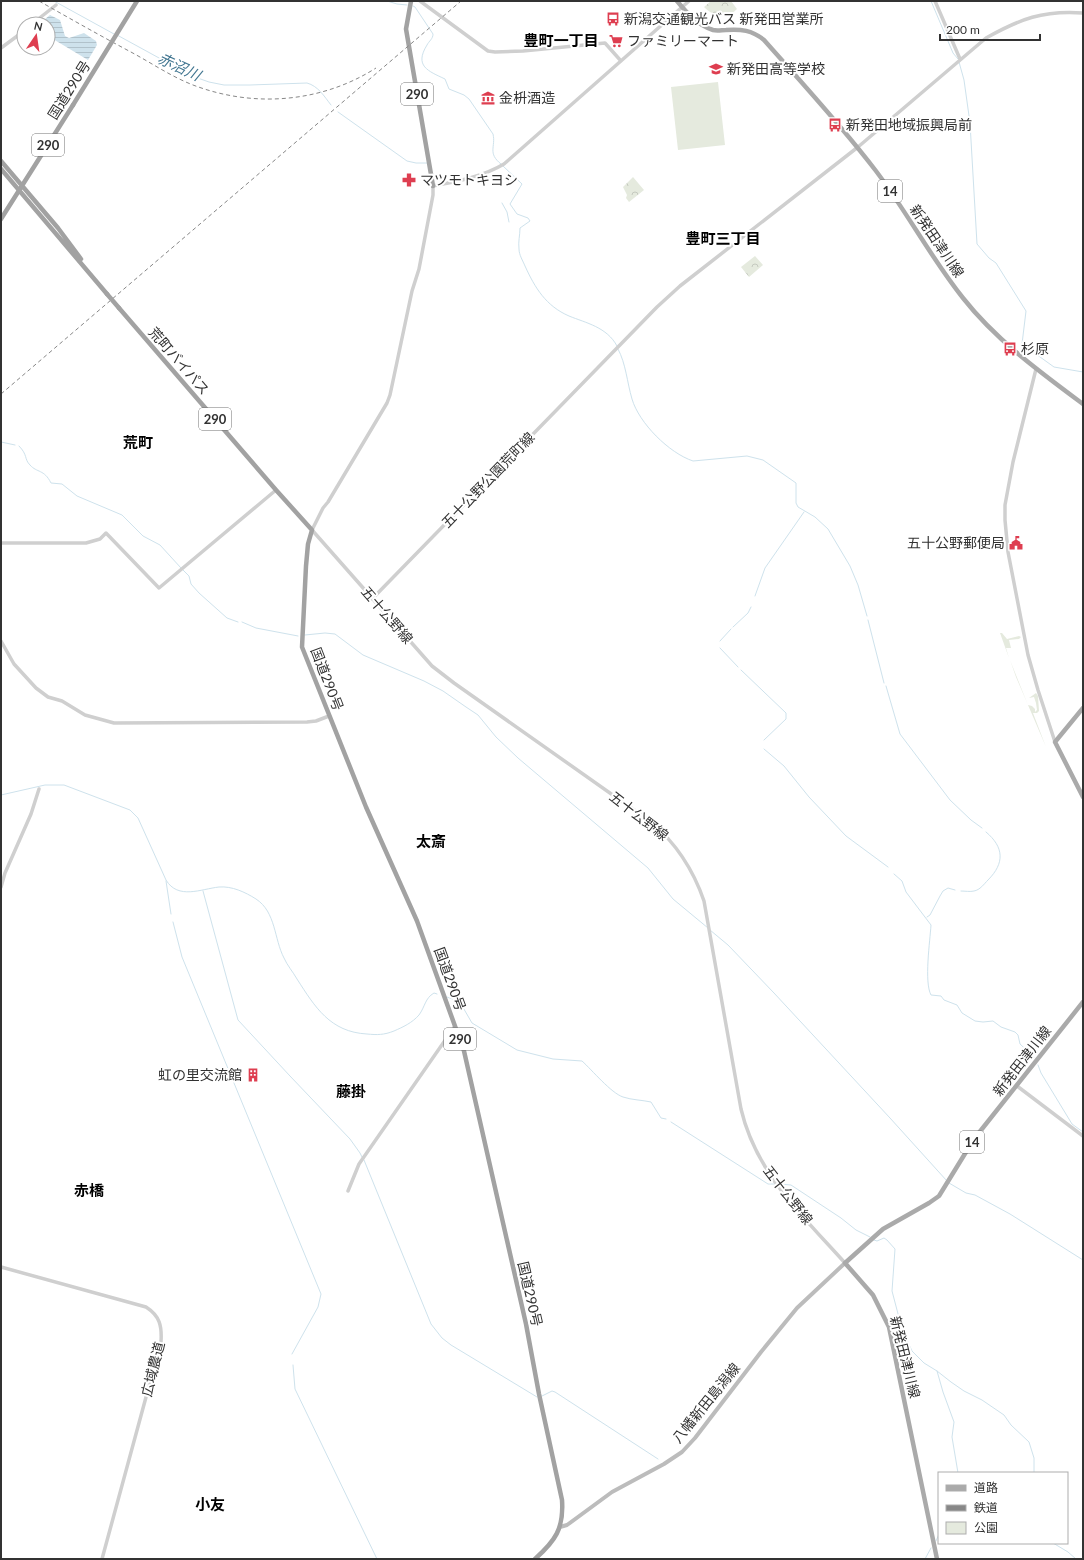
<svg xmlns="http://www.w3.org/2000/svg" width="1084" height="1560" font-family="Lato,'Noto Sans JP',sans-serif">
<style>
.green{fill:#e5eade}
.forest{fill:url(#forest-crowns)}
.water{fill:url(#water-rules)}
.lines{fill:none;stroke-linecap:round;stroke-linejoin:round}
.stream{stroke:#cee2ec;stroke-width:1}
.tertiary{stroke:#cfcfcf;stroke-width:3.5}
.secondary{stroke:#bcbcbc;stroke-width:4}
.primary{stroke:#aaa;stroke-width:4.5}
.trunk{stroke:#a2a2a2;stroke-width:4.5}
.rail{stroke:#878787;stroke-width:1;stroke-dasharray:4 3;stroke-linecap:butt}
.trunk-bridge{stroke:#a2a2a2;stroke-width:4.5}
.labels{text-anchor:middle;stroke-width:4;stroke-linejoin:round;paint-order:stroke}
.shield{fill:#fff;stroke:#707070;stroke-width:1}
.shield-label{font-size:13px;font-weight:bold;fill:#323232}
.poi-label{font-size:14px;fill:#323232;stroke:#fff;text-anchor:start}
.street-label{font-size:14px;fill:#323232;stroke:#fff}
.neighbourhood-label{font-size:15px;font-weight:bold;fill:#000;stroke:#fff}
.water-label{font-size:15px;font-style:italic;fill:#427691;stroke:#fff}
</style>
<defs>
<pattern id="forest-crowns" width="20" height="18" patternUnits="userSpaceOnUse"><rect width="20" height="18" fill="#e5eade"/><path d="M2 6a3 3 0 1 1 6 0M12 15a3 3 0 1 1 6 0" fill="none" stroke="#c5c9bf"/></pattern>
<pattern id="water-rules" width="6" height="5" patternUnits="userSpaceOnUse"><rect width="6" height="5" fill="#cee2ec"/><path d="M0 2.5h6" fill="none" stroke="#b1c2cb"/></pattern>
</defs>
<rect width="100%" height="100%" fill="#fff"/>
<path class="green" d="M718,82L725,145L678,150L671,87Z
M1000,633H1002L1007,639L1019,636L1021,637L1019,639L1009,640L1011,648H1006L1009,658Z
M1010,660L1028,705L1032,706L1035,709V712L1037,710L1036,703L1034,697L1029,698L1036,693L1038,696L1039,711L1037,713H1033L1046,747L1016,677Z"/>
<path class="forest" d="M711,1H731L737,9C726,20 714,17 704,7Z
M633,177L644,190L629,202L626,198L627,195L623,187Z
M755,256L763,265L749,277L741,267Z"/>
<path class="water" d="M50,15L60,20L65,36L69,38L84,33L96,41L97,45L88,60L48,36V24H39Z"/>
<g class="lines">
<path class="stream" d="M54,1L114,34
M387,1L397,4L407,5
M931,1L953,53L958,59
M413,6L415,7L433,34C433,39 429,41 427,45C414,66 428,71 445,79L449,89L464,95L469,99L493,134C496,147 487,153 501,164
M117,35L192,76L209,82L224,85H250L307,83C318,86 324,96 331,105
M959,62L964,80L970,123L977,244L989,258L996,263L1026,311L1022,344L1054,367L1083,372
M338,112L407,161L416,163H427
M503,166L522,184L510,204L517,214L528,218L530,221L520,228C520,235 518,242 519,249C519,255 523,261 525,266C535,288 546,306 569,316C586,323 607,327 617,346
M502,203L507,212L509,222
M618,349C626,364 627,382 632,399C639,423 669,453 693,461L747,456L763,460L796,483V503L798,507L815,517L828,529L850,566L858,585L867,616
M1,442L15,445
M19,446C28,455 24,459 30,465C37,473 44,469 51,483L62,484L77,496L122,515L143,536L160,545L181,568
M183,570L189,576L191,584L199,593L227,618L238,622
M755,596L765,568L804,512
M868,620L884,683
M242,622L256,628L298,636
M733,627L748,613L751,607
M305,635L325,633L335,634L363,655L424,681L443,691L466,707L478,715L496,737L518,758L648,868L673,899L708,928
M720,641L731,629
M720,648L738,667
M741,670L786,713V719L764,740
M886,686L900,734L950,800L971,820L982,828
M764,749L784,766L809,797L846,836L888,867
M1,795L45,785H64L130,810L138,818L166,880C178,900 201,889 219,887C232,886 245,892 256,899C276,912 274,939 284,958C287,965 293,972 297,979C315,1007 330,1032 367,1034C377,1035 384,1035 394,1031C403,1027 412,1023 419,1015C425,1007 425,998 434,993L437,994
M894,874L902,881L906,892L931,925C930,941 924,982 931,995L941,996L944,1000L957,1005L962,1013L975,1021L983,1022L993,1021L1001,1027L1015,1032L1018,1035L1020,1044L1034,1057
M166,881L171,914
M203,891L238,1020L290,1076L350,1139L360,1153L362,1157
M961,891C965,891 970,892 974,891C980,890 984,884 988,880C1005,863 1004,847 986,832
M927,917L930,915L940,896L943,891L948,888L955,890
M173,922L182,957L321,1294L318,1307L292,1354
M710,930L728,945L774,993L890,1118L947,1181
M447,997L455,1000L461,1004L472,1023L517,1050L553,1059L582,1061C592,1070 611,1093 623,1097C632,1100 642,1100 651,1102L661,1118L666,1119
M1038,1065L1041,1073L1072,1124L1083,1132
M671,1122L768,1184H776
M364,1160L431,1324L442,1338L451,1345L537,1397
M949,1183L966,1193L975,1195L1010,1214L1083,1260
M779,1184L791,1185L841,1218L856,1230L870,1237
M874,1240L877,1241L884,1238L887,1240L895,1249L892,1291L902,1329L912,1351L924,1363L937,1371L951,1382L964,1391L982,1400L1004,1415L1011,1425L1029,1442L1034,1458V1473
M293,1365L295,1389L377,1559
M937,1371L943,1392L954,1422L952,1437L958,1473
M542,1396L552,1391L555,1392L658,1459
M936,1541L939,1534
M1053,1543L1068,1552L1076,1559
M925,1559L931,1548"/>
<path class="tertiary" d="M420,1L488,51L495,52L523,51L605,43L621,61
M689,1L504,164C482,177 458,181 433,186V195L419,269L412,291L390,395L387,403L328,502L323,508L312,530L432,666L454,683L651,822C677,844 693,869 704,901L741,1109C756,1173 802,1215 845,1263
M935,1L960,59
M32,24L56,5
M1,48L24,31
M1036,369L1013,462L1005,505V520L1008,552L1028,655L1038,690L1055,742
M1,543H86L100,539L106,533L159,588L276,490
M372,599L657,307L680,286L858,147L986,38C1020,19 1043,10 1083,13
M1,641L14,664L36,688L48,697L62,701L85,715L114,723L307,722L316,721L329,716
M1,887L5,873L31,814L39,789
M1017,1086L1083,1136
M348,1191L359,1164L455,1026
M1,1267L146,1307C160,1316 162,1326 161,1342L102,1559"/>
<path class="secondary" d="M560,1527L567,1525L612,1492L664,1464L682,1452L695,1438L761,1352L797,1308L845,1263"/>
<path class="primary" d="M677,1C687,13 697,25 713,30C717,31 722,30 726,30C741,29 752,30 764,40C802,83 841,125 876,171C907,212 931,258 963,298C996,340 1040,372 1083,404
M1083,708L1055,742L1083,797
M937,1559L889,1327L873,1295L845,1263L883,1229L929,1203L939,1196L974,1139L1083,1002"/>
<path class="trunk" d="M411,1L406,29L433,186
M1,161L58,228L81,259
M1,169L107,294
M1,219L73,105
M119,308L276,490L312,530L308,544L306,566L302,647L366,807L417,921L464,1051L526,1324L539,1394L562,1500C564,1529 555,1541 535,1559"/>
<path class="rail" d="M39,1C69,18 99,35 129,51C150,62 170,76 193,85C253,108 321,103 376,68
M1,394L461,1"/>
<path class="trunk-bridge" d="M73,105L137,1
M107,294L119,308"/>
</g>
<defs>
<g id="bus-bare" transform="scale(1.08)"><path d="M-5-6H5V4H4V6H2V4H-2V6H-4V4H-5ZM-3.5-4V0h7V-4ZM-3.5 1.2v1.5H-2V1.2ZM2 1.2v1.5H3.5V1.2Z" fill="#de3e50" stroke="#fff" stroke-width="2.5" paint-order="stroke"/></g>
<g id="supermarket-bare" transform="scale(1.08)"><path d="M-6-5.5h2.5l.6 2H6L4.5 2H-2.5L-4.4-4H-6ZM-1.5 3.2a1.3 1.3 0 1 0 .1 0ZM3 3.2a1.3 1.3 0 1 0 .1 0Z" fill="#de3e50" stroke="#fff" stroke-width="2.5" paint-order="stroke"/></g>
<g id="school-bare" transform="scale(1.08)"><path d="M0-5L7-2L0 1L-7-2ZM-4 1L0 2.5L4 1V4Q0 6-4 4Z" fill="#de3e50" stroke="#fff" stroke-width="2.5" paint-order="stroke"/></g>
<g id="museum-bare" transform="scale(1.08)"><path d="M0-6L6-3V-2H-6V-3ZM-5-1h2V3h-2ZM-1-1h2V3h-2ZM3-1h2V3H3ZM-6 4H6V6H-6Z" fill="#de3e50" stroke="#fff" stroke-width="2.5" paint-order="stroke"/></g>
<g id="pharmacy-bare" transform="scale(1.08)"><path d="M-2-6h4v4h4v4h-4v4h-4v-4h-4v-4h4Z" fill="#de3e50" stroke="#fff" stroke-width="2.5" paint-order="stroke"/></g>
<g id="civic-bare" transform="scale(1.08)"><path d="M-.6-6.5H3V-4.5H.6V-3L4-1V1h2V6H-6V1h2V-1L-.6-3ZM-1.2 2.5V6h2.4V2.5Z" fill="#de3e50" stroke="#fff" stroke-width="2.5" paint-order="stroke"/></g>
<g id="building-bare" transform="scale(1.08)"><path d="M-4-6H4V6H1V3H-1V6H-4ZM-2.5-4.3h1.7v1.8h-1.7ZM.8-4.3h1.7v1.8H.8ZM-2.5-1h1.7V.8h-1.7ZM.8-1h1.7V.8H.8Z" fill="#de3e50" stroke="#fff" stroke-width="2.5" paint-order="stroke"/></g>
</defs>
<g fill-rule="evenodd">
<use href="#bus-bare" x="613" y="19"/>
<use href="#supermarket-bare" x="616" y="41"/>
<use href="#school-bare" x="716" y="69"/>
<use href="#museum-bare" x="488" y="98"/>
<use href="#bus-bare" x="835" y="125"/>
<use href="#pharmacy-bare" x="409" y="180"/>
<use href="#bus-bare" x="1010" y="349"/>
<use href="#civic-bare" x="1016" y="543"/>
<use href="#building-bare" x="253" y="1075"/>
</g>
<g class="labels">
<g class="shield">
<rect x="401" y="83" width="32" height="22" rx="3"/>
<rect x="32" y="134" width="32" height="22" rx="3"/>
<rect x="878" y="180" width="24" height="22" rx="3"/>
<rect x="199" y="408" width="32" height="22" rx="3"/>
<rect x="444" y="1028" width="32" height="22" rx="3"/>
<rect x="960" y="1131" width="24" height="22" rx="3"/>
</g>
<g class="shield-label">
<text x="417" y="99">290</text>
<text x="48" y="150">290</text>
<text x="890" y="196">14</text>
<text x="215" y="424">290</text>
<text x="460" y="1044">290</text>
<text x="972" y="1147">14</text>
</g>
<g class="poi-label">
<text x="624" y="24">新潟交通観光バス 新発田営業所</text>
<text x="627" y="46">ファミリーマート</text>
<text x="727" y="74">新発田高等学校</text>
<text x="499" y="103">金枡酒造</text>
<text x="846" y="130">新発田地域振興局前</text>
<text x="420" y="185">マツモトキヨシ</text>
<text x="1021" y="354">杉原</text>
<text x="1005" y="548" text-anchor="end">五十公野郵便局</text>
<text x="242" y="1080" text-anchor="end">虹の里交流館</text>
</g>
<g class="street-label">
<text transform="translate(69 90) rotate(-58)" y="5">国道290号</text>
<text transform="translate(937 241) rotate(56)" y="5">新発田津川線</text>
<text transform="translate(179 361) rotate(49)" y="5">荒町バイパス</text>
<text transform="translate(488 480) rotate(-46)" y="5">五十公野公園荒町線</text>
<text transform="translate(387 615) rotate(49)" y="5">五十公野線</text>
<text transform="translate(327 679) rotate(69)" y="5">国道290号</text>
<text transform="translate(639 816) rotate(38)" y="5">五十公野線</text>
<text transform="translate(450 979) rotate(70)" y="5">国道290号</text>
<text transform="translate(1022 1061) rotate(-52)" y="5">新発田津川線</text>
<text transform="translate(788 1195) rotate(52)" y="5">五十公野線</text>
<text transform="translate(530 1294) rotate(77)" y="5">国道290号</text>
<text transform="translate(905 1357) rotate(76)" y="5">新発田津川線</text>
<text transform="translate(153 1369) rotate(-76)" y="5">広域農道</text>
<text transform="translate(706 1403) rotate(-51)" y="5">八幡新田島潟線</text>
</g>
<g class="neighbourhood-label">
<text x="561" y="46">豊町一丁目</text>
<text x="723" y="244">豊町三丁目</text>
<text x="138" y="448">荒町</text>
<text x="431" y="847">太斎</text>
<text x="351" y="1097">藤掛</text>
<text x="89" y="1196">赤橋</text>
<text x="210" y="1510">小友</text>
</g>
<g class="water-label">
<text transform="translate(179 67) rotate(25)" y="5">赤沼川</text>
</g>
</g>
<rect width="1084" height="1560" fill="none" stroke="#323232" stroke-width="4"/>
<rect x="938" y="1472" width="130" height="72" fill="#ffffff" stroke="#adadad"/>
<rect x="946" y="1485" width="20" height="6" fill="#aaaaaa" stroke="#adadad"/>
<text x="974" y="1492" font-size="12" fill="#323232">道路</text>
<rect x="946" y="1505" width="20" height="6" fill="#878787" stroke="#adadad"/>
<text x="974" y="1512" font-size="12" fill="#323232">鉄道</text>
<rect x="946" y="1522" width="20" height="12" fill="#e5eade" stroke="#adadad"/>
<text x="974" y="1532" font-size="12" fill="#323232">公園</text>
<g transform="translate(36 36) rotate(13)"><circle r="19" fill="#ffffff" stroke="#adadad"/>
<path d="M0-3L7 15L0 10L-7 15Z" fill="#de3e50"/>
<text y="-6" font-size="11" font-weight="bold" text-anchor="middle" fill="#323232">N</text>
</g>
<path d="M940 34v6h100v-6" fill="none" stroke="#323232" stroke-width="2"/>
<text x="946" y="34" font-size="12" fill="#323232" stroke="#ffffff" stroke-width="3" paint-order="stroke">200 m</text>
</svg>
